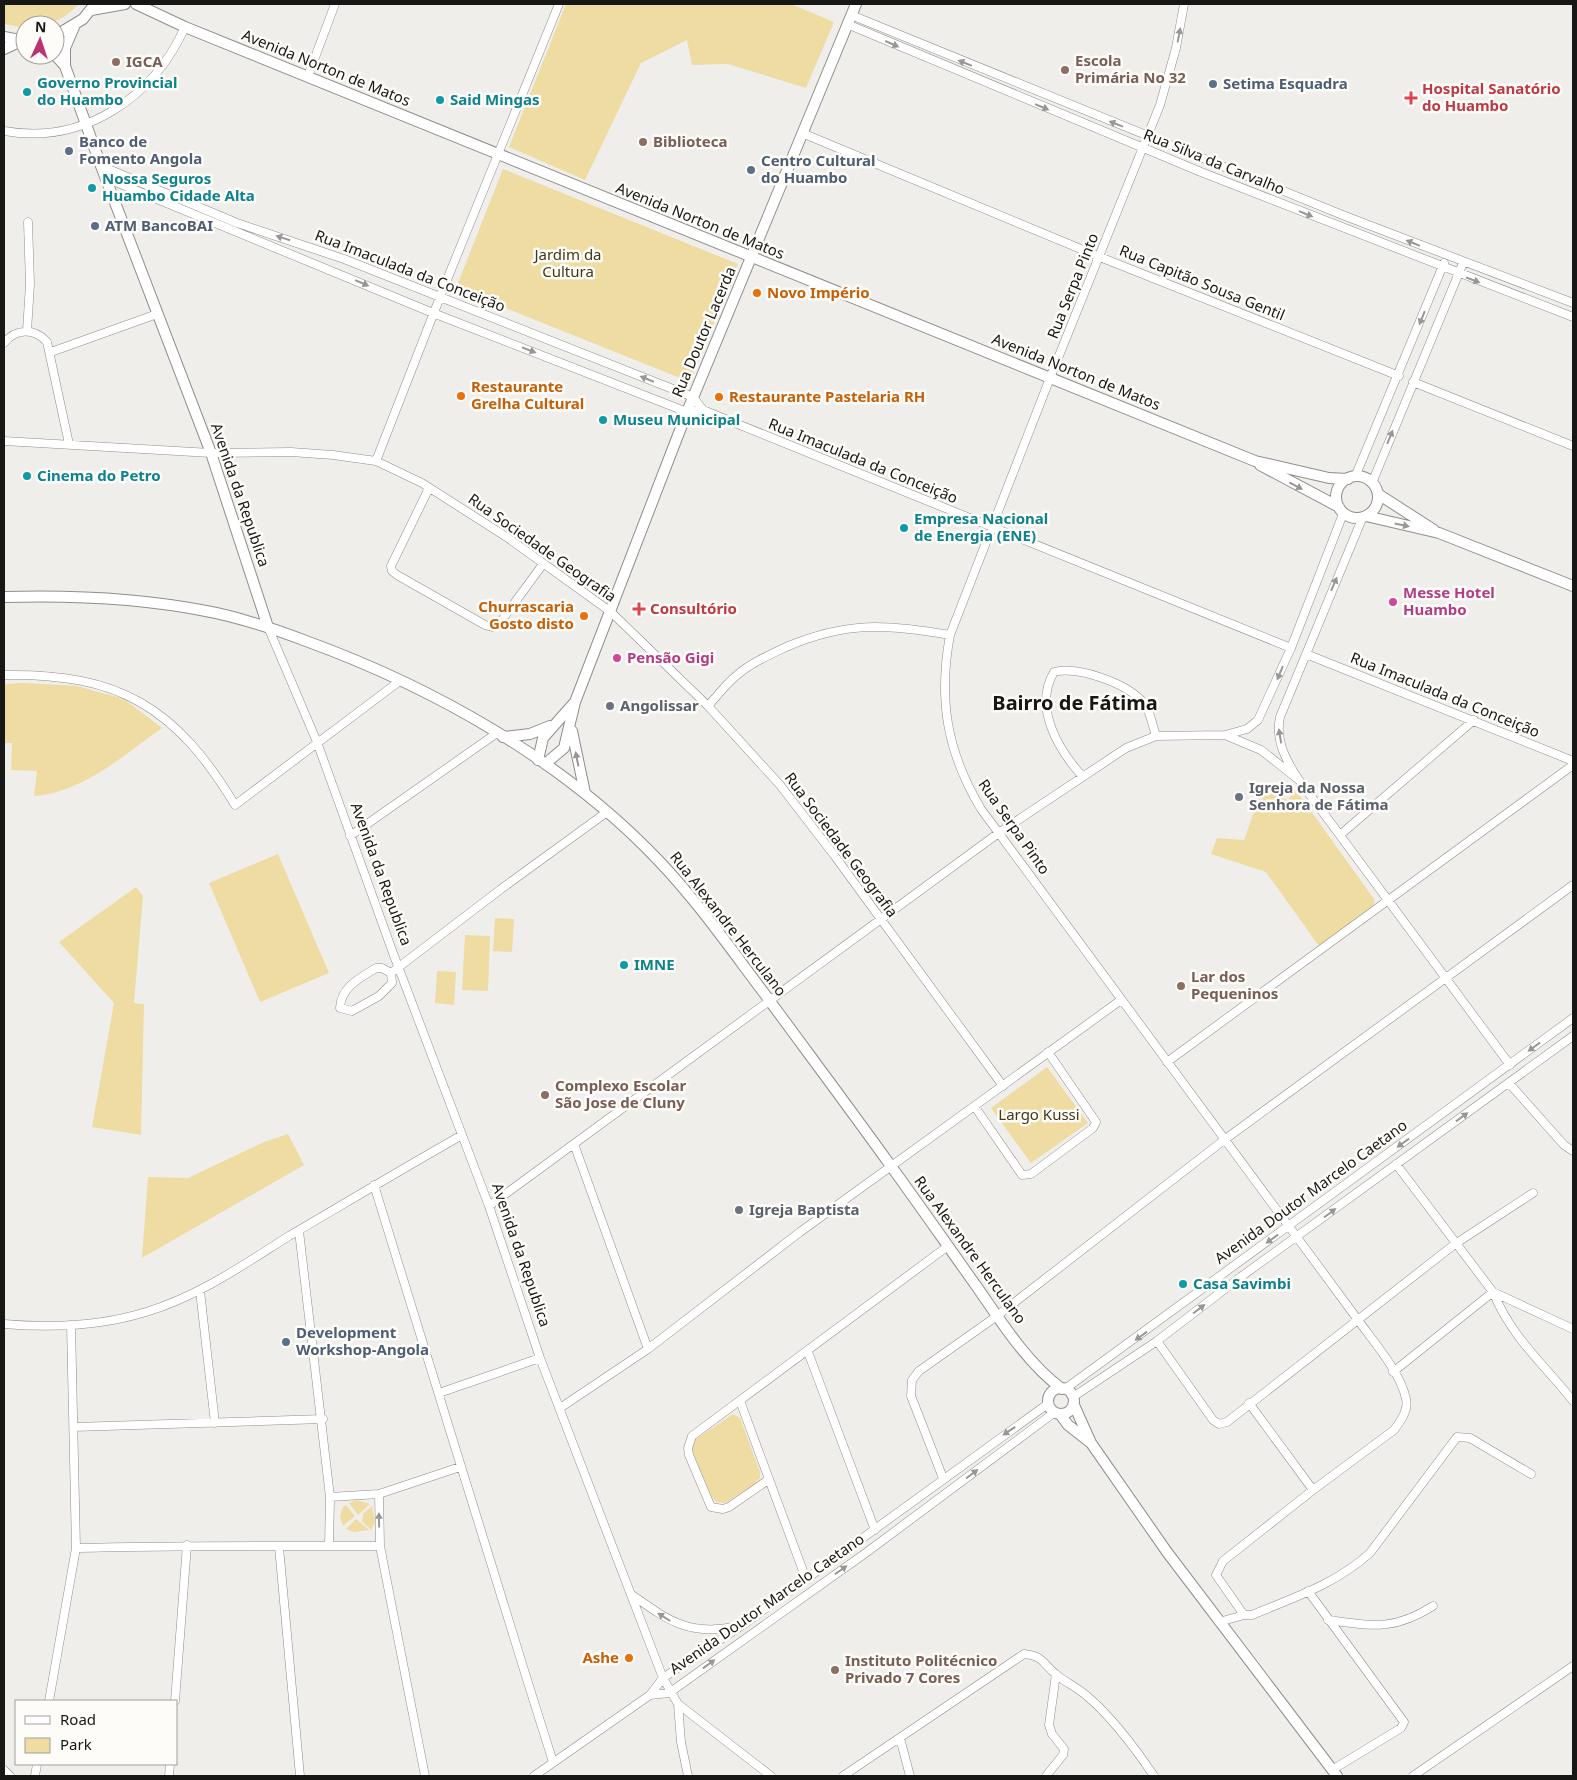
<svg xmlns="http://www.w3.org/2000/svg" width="1577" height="1780" font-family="'Noto Sans',sans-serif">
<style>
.green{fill:#eedca2}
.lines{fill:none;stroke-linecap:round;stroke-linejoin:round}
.minor-casing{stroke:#8f8e8a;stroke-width:9}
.major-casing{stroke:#8f8e8a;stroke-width:12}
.minor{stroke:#fff;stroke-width:8}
.major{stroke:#fff;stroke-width:10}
.oneway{fill:#979796}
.education-dot{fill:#8d6e63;stroke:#fdfcf8;stroke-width:2}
.service-dot{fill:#5c6f8a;stroke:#fdfcf8;stroke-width:2}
.culture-dot{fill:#0f9aa8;stroke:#fdfcf8;stroke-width:2}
.health-dot{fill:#e0444e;stroke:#fdfcf8;stroke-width:2}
.food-dot{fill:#e8710a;stroke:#fdfcf8;stroke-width:2}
.hotel-dot{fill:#d1479c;stroke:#fdfcf8;stroke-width:2}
.worship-dot{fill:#6b7280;stroke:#fdfcf8;stroke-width:2}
.labels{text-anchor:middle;stroke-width:5;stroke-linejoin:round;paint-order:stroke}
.education-label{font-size:15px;font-weight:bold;fill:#785e54;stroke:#fdfcf8;text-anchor:start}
.street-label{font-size:15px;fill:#171715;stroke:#fdfcf8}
.culture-label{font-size:15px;font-weight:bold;fill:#0d838f;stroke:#fdfcf8;text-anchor:start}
.service-label{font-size:15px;font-weight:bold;fill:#4e5e75;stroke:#fdfcf8;text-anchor:start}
.health-label{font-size:15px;font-weight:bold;fill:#be3a42;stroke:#fdfcf8;text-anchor:start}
.park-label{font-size:15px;fill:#423716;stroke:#fdfcf8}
.food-label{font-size:15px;font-weight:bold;fill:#c56008;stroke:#fdfcf8;text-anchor:start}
.hotel-label{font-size:15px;font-weight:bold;fill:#b23c85;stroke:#fdfcf8;text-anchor:start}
.worship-label{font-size:15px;font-weight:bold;fill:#5b616d;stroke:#fdfcf8;text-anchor:start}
.district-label{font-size:20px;font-weight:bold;fill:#171715;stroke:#fdfcf8}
</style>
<rect width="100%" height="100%" fill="#f0eeeb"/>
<path class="green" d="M4,4H79C61,22 50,25 25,25L24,28L4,24Z
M566,4H791L834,22L806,88L728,64L692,65L687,40L641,63L585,180L509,147Z
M503,169L738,264L690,382L456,288Z
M23,683L77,686L124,699L162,728C124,755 82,793 34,796L37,771L11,770L12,743H4V684Z
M1262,789L1288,800L1295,789L1374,899V906L1319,946L1266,872L1211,854L1217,838L1244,840Z
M278,854L329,973L260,1002L209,883Z
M136,887L143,896L134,1003L144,1004L141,1135L92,1127L114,1003L59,942Z
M495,918L514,919L512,952L493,951Z
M465,935L490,936L488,991L462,990Z
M437,971L456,972L454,1005L435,1003Z
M1047,1067L1088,1123L1031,1163L991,1108Z
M288,1134L304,1165L142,1258L148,1177L188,1178L264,1142Z
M733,1414L740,1418L760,1472V1478L753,1485L725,1503L716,1502L711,1496L691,1448L693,1441Z
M356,1500L370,1504L358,1515L349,1503Z
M346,1505L355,1516L343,1526L340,1517L343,1507Z
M372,1506L375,1522L371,1530L362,1521L363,1514Z
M356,1519L369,1530L354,1532L346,1529Z"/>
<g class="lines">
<g class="minor-casing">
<path id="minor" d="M1184,4L1176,48L1160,105L1050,378L950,635C938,700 947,752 981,809L1358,1320C1373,1341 1401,1373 1406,1399C1409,1410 1400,1422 1394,1430L1313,1490L1223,1561L1216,1575L1244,1615L1219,1622
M851,15L1345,216L1573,303
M847,24L1201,172L1573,317
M308,76L335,4
M4,131C84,145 153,98 185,27
M802,133L1100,257L1399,376
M101,166L237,223L344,259L693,397L703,410
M106,178L433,313L687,412L703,410L1291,648
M27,331L30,284L28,222
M4,343C16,328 34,328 47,342L69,444
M51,352L157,314
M1413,382L1573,446
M4,441L211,453L291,452L333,455L376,461L422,483L508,538L611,612L708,706L780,785L834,855L1003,1086
M376,461L440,297L559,4
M1355,477L1444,263
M1372,483L1463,263
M429,488L391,566L392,571L397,575L485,625L492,627L499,624L543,564
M1362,519L1280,717C1275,740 1286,761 1299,780L1510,1065
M268,627L317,742L393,953L489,1206L540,1358L663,1678L678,1704L771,1776
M1306,654L1573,761
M4,675C119,673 176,707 235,805L401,680
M708,706C717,696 726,684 737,675C751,663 769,655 786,647C847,621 887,624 950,635
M1225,735L1247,729L1258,720L1291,648L1343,514
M1082,776C1058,749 1033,707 1054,672C1077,666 1123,682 1141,700C1150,709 1152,724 1156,736
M1340,835L1474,720
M350,836L497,733
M376,968H382L391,973L392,983L379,996L352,1011L340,1008C341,987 360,978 376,968Z
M391,973L501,889L607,812
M1167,1062L1573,765
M1509,1083L1564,1145L1573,1151
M975,1107L1022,1175L1031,1174L1093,1128L1096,1122L1048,1052
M574,1144L648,1349
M1396,1164L1493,1292C1512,1338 1543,1363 1573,1401
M374,1185C434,1377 492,1570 553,1762
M489,1206L1000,832L1126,748L1156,736L1225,735L1261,750L1299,780
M299,1231L330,1497L329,1546
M200,1291L215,1423
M4,1324C51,1328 101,1326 146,1312C199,1296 243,1265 289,1236C347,1202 404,1168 462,1135
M1157,1341L1213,1420L1219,1424L1227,1422L1455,1244L1533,1193
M808,1352L875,1530
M1393,1372L1493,1292L1573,1329
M1065,1389L1573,1018
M439,1393L540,1358
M1073,1397L1157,1341L1242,1276L1573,1036
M740,1401L806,1579
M1249,1403L1313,1490
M560,1408L648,1349L800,1232L1121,1000
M74,1427L323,1419
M943,1478L911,1396L912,1380L919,1371L997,1316L1224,1140L1573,885
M768,1480L729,1507L723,1509L711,1507L689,1455L688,1448L692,1436L948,1246
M379,1494L380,1546L425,1776
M330,1497L379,1494L460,1467
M279,1547L300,1776
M76,1548C177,1545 278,1546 380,1546
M1308,1591L1404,1722L1401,1728L1332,1770
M632,1595C669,1621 690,1637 738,1626
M1244,1615H1252C1295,1597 1334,1585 1370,1553L1457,1437L1470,1438L1531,1474
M1328,1620C1372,1626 1394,1631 1433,1606
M650,1695L669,1693L867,1552L1055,1412
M49,1701L76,1548L71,1325
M175,1701L187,1545
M678,1704L681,1742L688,1776
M900,1738L910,1776
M4,1770L10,1776
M35,1776L37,1764
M169,1776L170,1764
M534,1776L650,1695L663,1678L744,1624L1049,1403
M843,1776L1024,1654C1045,1656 1043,1665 1058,1676C1067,1683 1078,1688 1087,1696C1113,1718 1135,1748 1154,1776
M1046,1776L1063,1755L1064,1749L1052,1734L1049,1725L1056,1674
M1413,1776L1573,1666"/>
</g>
<g class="major-casing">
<path id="major" d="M136,4L185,27L1255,461L1329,478L1348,479
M91,10L125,4
M74,27L65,48V66L101,166L211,453L268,627
M55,36L83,19L95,4
M4,37L25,41
M4,49L21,41
M55,55L65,66
M1260,465L1339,507
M1336 497a21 21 0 1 1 42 0a21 21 0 1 1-42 0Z
M1378,494L1434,530
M1366,516L1439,533L1573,586
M4,597C71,595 140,598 206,611C240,617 274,629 306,641C435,688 564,761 659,861C698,902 730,948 764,993C805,1049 847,1105 888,1162C918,1203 947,1245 977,1287C1002,1323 1027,1363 1062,1389
M572,731L585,793
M503,737L530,734L550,726
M538,760L543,738L574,703
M545,764L564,748L575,702L687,412L856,4
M1048 1401a13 13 0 1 1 26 0a13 13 0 1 1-26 0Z
M1074,1405L1091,1443L1167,1552L1337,1776
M1060,1414L1068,1425L1091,1443"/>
</g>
<use href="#minor" class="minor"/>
<use href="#major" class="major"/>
</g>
<defs><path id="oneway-solid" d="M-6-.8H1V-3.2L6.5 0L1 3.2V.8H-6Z" transform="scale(1.25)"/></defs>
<g class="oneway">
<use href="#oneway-solid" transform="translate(1179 35) rotate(-79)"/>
<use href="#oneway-solid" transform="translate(892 44) rotate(24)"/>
<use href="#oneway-solid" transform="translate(965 63) rotate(-158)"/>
<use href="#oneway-solid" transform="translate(1042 107) rotate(23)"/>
<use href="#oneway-solid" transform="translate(1116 124) rotate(-159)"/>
<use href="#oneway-solid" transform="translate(1306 214) rotate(22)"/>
<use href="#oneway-solid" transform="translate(283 238) rotate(-162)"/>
<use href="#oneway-solid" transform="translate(1413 243) rotate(-158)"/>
<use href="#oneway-solid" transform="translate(1473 280) rotate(21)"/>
<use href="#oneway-solid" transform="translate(362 283) rotate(23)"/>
<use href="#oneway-solid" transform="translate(1422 318) rotate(112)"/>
<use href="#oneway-solid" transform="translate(529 350) rotate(21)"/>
<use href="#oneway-solid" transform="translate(647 379) rotate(-158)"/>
<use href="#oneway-solid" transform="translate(1390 437) rotate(-68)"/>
<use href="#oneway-solid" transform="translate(1296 486) rotate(28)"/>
<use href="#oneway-solid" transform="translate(1402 525) rotate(12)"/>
<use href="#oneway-solid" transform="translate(1334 584) rotate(-67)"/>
<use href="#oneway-solid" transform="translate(1280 673) rotate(113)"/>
<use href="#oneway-solid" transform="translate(1280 736) rotate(-99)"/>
<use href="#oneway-solid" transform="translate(577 759) rotate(-101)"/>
<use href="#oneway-solid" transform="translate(1534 1047) rotate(144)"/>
<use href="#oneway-solid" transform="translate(1462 1117) rotate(-36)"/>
<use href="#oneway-solid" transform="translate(1403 1143) rotate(144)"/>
<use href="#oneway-solid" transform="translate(1330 1213) rotate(-37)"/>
<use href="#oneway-solid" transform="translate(1272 1239) rotate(144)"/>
<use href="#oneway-solid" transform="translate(1199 1309) rotate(-37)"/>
<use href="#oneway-solid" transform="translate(1141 1336) rotate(144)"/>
<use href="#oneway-solid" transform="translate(1009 1431) rotate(146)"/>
<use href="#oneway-solid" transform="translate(972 1474) rotate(-37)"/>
<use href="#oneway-solid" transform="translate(379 1520) rotate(-91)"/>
<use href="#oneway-solid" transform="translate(841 1570) rotate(-35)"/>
<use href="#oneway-solid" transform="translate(664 1617) rotate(-148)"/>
<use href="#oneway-solid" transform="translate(709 1664) rotate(-36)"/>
</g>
<g class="education-dot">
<circle cx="116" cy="62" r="5"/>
<circle cx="1065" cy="70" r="5"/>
<circle cx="643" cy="142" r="5"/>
<circle cx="1181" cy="986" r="5"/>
<circle cx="545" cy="1095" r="5"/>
<circle cx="835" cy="1670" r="5"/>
</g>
<g class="service-dot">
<circle cx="1213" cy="84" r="5"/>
<circle cx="69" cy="151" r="5"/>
<circle cx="751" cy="170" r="5"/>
<circle cx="95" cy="226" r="5"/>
<circle cx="286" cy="1342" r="5"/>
</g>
<g class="culture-dot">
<circle cx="27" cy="92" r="5"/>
<circle cx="440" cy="100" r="5"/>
<circle cx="92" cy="188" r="5"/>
<circle cx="603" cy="420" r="5"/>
<circle cx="27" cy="476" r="5"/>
<circle cx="904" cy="528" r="5"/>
<circle cx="624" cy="965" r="5"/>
<circle cx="1183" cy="1284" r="5"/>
</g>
<g class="health-dot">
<path d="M1408.5 90.5h5v5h5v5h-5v5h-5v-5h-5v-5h5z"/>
<path d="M636.5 601.5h5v5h5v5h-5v5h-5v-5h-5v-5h5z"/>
</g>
<g class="food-dot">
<circle cx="757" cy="293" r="5"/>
<circle cx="461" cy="396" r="5"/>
<circle cx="719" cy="397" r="5"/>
<circle cx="584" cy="616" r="5"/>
<circle cx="629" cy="1658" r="5"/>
</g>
<g class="hotel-dot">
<circle cx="1393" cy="602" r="5"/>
<circle cx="617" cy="658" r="5"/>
</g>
<g class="worship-dot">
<circle cx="610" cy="706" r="5"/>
<circle cx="1239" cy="797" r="5"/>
<circle cx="739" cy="1210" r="5"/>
</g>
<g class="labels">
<g class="education-label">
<text x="1075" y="66">Escola<tspan x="1075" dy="17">Primária No 32</tspan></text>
<text x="126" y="67">IGCA</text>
<text x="653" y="147">Biblioteca</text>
<text x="1191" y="982">Lar dos<tspan x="1191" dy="17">Pequeninos</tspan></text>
<text x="555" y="1091">Complexo Escolar<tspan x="555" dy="17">São Jose de Cluny</tspan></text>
<text x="845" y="1666">Instituto Politécnico<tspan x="845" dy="17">Privado 7 Cores</tspan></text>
</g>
<g class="street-label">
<text transform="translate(326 68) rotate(22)" y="5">Avenida Norton de Matos</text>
<text transform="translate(1214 162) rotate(22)" y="5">Rua Silva da Carvalho</text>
<text transform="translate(700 221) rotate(22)" y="5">Avenida Norton de Matos</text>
<text transform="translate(410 271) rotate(21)" y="5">Rua Imaculada da Conceição</text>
<text transform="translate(1202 283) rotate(22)" y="5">Rua Capitão Sousa Gentil</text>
<text transform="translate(1073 286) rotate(-68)" y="5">Rua Serpa Pinto</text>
<text transform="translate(704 332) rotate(-67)" y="5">Rua Doutor Lacerda</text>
<text transform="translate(1076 372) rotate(22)" y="5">Avenida Norton de Matos</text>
<text transform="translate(863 461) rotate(22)" y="5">Rua Imaculada da Conceição</text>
<text transform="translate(240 495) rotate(71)" y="5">Avenida da Republica</text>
<text transform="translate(542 548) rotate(35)" y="5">Rua Sociedade Geografia</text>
<text transform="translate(1445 695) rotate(22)" y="5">Rua Imaculada da Conceição</text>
<text transform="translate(1014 827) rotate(55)" y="5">Rua Serpa Pinto</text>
<text transform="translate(841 845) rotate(53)" y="5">Rua Sociedade Geografia</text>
<text transform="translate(381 874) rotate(70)" y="5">Avenida da Republica</text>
<text transform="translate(728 924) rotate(52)" y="5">Rua Alexandre Herculano</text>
<text transform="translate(1311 1192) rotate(-36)" y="5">Avenida Doutor Marcelo Caetano</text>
<text transform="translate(970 1250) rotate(54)" y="5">Rua Alexandre Herculano</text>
<text transform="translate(521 1255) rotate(71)" y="5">Avenida da Republica</text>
<text transform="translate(767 1604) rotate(-35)" y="5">Avenida Doutor Marcelo Caetano</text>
</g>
<g class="culture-label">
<text x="37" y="88">Governo Provincial<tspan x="37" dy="17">do Huambo</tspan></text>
<text x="450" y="105">Said Mingas</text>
<text x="102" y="184">Nossa Seguros<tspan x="102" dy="17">Huambo Cidade Alta</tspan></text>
<text x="613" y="425">Museu Municipal</text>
<text x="37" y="481">Cinema do Petro</text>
<text x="914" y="524">Empresa Nacional<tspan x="914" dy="17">de Energia (ENE)</tspan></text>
<text x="634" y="970">IMNE</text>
<text x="1193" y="1289">Casa Savimbi</text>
</g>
<g class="service-label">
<text x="1223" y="89">Setima Esquadra</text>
<text x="79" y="147">Banco de<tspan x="79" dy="17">Fomento Angola</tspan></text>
<text x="761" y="166">Centro Cultural<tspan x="761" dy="17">do Huambo</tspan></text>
<text x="105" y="231">ATM BancoBAI</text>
<text x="296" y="1338">Development<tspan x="296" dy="17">Workshop-Angola</tspan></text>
</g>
<g class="health-label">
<text x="1422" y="94">Hospital Sanatório<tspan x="1422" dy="17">do Huambo</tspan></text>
<text x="650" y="614">Consultório</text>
</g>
<g class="park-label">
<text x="568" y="260">Jardim da<tspan x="568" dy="17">Cultura</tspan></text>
<text x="1039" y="1120">Largo Kussi</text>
</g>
<g class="food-label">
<text x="767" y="298">Novo Império</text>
<text x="471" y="392">Restaurante<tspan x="471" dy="17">Grelha Cultural</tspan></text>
<text x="729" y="402">Restaurante Pastelaria RH</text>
<text x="574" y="612" text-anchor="end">Churrascaria<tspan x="574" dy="17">Gosto disto</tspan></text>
<text x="619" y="1663" text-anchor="end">Ashe</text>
</g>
<g class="hotel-label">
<text x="1403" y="598">Messe Hotel<tspan x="1403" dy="17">Huambo</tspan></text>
<text x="627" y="663">Pensão Gigi</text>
</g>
<g class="worship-label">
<text x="620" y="711">Angolissar</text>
<text x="1249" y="793">Igreja da Nossa<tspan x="1249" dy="17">Senhora de Fátima</tspan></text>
<text x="749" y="1215">Igreja Baptista</text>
</g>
<g class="district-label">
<text x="1075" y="710">Bairro de Fátima</text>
</g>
</g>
<rect width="1577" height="1780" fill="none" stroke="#171715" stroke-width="10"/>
<rect x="15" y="1700" width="162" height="65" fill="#fdfcf8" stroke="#a1a09d"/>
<rect x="25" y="1716" width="25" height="8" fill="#ffffff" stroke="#a1a09d"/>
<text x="60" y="1725" font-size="15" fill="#171715">Road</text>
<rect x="25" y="1738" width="25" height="15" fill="#eedca2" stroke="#a1a09d"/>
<text x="60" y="1750" font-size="15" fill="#171715">Park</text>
<g transform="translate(40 40) rotate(3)"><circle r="24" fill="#fdfcf8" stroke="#a1a09d"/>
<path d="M0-4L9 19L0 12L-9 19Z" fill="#bb3372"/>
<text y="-8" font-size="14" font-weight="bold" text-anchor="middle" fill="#171715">N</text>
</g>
</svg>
